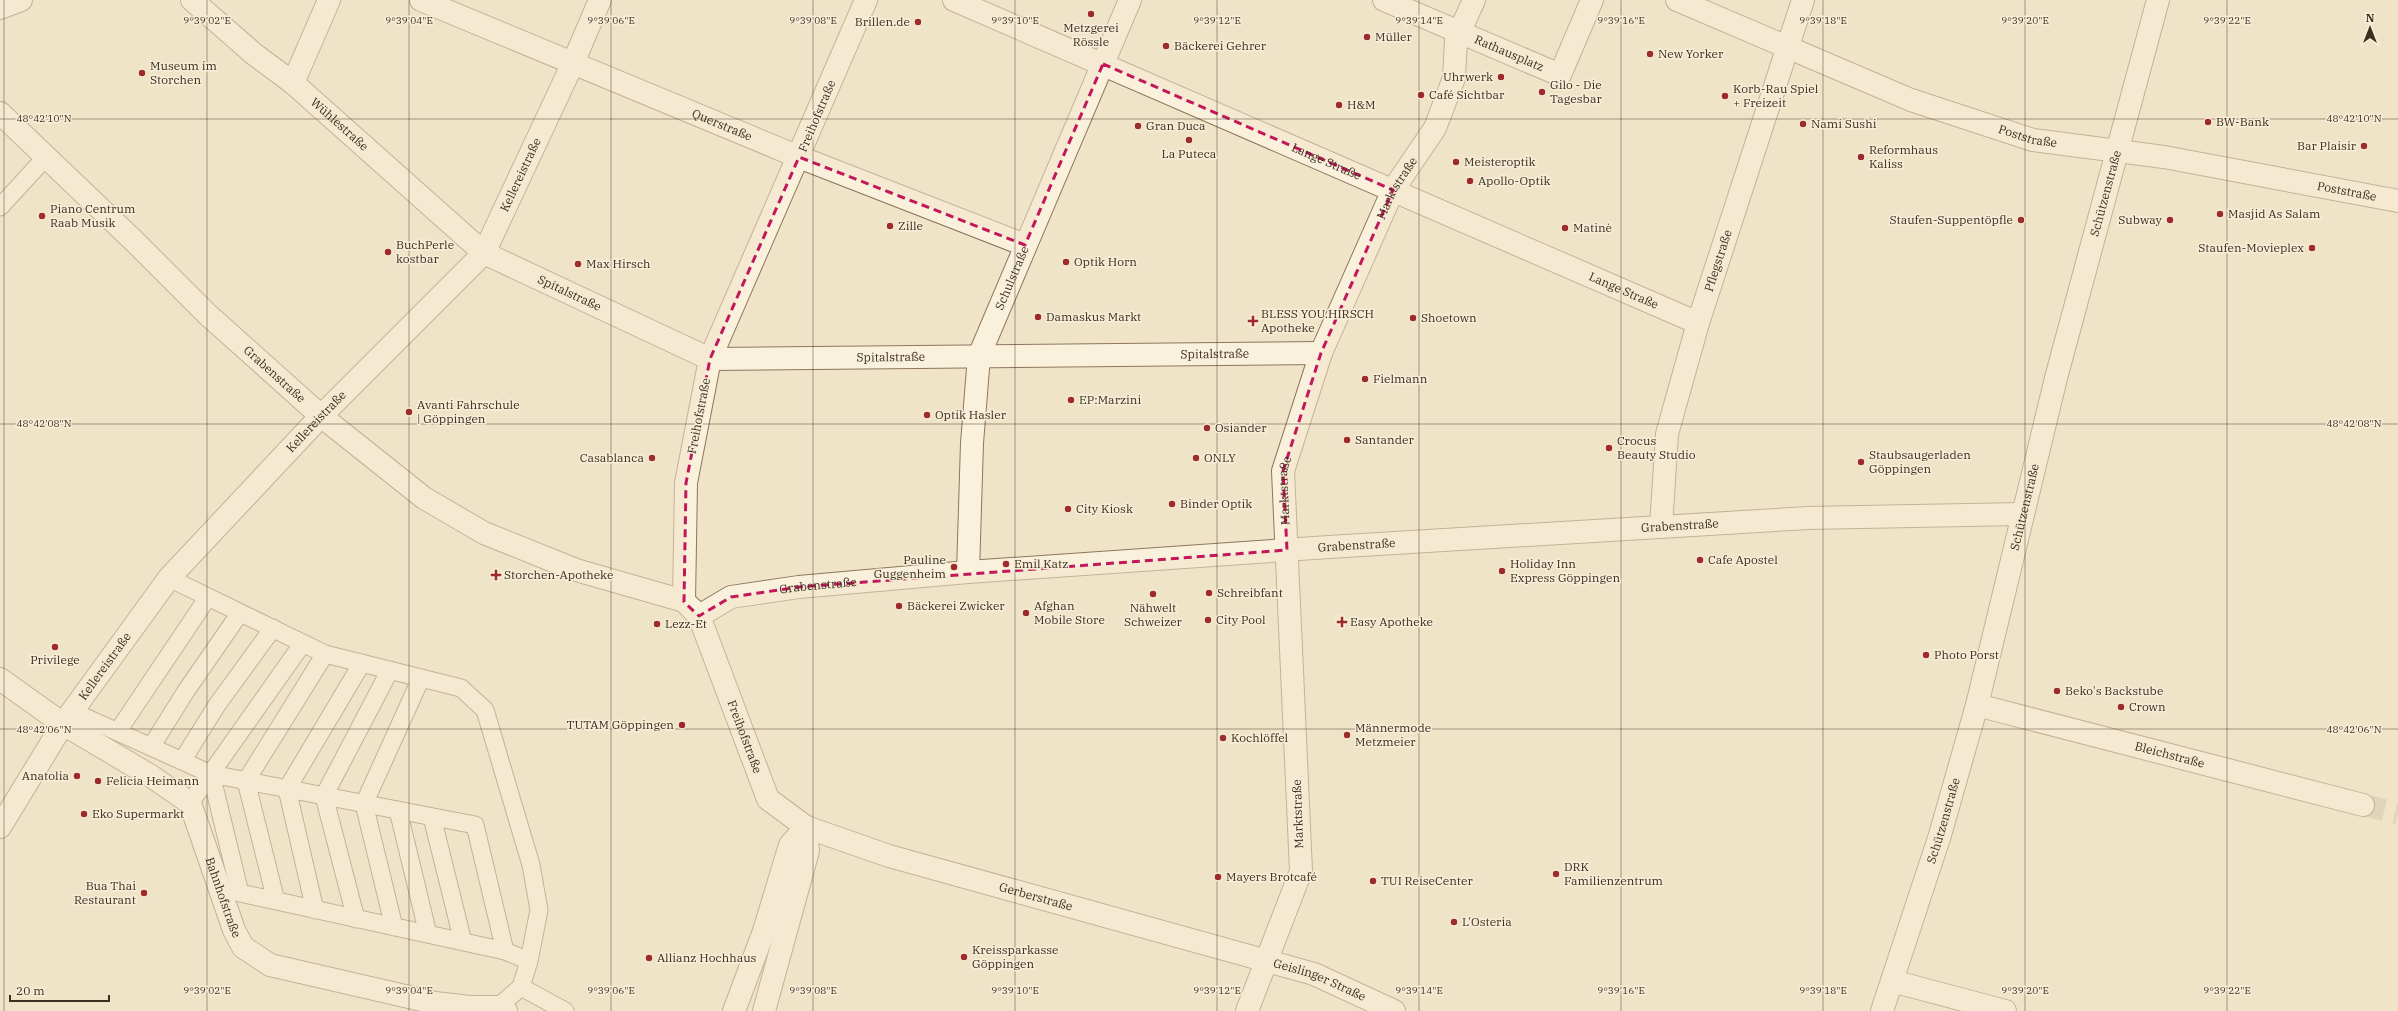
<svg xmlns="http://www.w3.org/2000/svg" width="2398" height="1011" font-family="'IBM Plex Serif',serif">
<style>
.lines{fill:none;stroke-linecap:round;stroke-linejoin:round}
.street-tunnel{stroke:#ccc0a6;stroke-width:22;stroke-dasharray:22 11;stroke-linecap:butt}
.lane-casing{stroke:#8d765c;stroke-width:19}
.street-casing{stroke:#8d765c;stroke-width:24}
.lane{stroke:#faf1dc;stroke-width:17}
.street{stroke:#faf1dc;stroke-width:22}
.marked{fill:none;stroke:#c2185b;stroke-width:3;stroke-dasharray:8 5;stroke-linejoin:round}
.ticks{fill:none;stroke:#3d2e20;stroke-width:1;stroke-opacity:0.45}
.poi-dot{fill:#9e2a2b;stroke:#f7eed8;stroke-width:1.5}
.labels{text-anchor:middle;stroke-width:3;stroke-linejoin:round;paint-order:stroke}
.poi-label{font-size:12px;fill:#3d2e20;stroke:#f7eed8;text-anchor:start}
.street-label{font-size:12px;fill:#3d2e20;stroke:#f7eed8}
.ticks-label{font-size:10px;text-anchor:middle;fill:#3d2e20;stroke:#f7eed8;stroke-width:3;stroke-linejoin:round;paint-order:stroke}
</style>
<rect width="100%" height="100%" fill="#f0e4c8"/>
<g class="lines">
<path class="street-tunnel" d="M2363,805L2398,813"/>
<g class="lane-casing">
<path id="lane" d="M0,207L46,157
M169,578L325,654L461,688L485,710L531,865L539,910L529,961L521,987L498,1007
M63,724L80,715L211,774L475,825L505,951
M118,731L208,597
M151,747L186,691L240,613
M182,761L217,705L273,628
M211,774L240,893L505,951L529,961
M190,803L303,643
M398,810L428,934
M432,817L463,942
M276,901L246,781L325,654
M315,910L287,789L362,663
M356,919L324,796L390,670
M394,927L364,804L421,678
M521,987L565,1011"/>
</g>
<g class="street-casing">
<g id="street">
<path id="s1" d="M192,0L254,54L293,83L484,253L710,359L1321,353"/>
<path id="s2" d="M421,0L799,157L1025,245"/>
<path id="s3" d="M866,0L710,359L686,483L684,601L699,616L768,799L806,827L889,856L1314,974L1394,1011"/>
<path id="s4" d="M954,0L1698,323"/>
<path id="s5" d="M1384,0L1560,75L1592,0"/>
<path id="s6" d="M1677,0L1911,100L2033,140L2164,157L2398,201"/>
<path d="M0,8L21,0"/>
<path d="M293,83L329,0"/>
<path id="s7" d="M0,113L133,240L207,314L321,416L424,498L484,533L576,570L684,601"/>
<path id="s8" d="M1661,527L1667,434L1698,323L1803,0"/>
<path id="s9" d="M968,572L972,443L979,356L1130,0"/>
<path id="s10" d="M699,616L731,597L799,587L968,572L1329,547L1808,518L2021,514"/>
<path id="s11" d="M0,679L63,724L151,776L190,803L234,930L243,947L270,965L435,1003L470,1007H498L506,1011"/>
<path id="s12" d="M1977,705L2363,805"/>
<path id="s13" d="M0,827L63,724L169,578L321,416L484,253L573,63L600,0"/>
<path d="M1892,981L2005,1011"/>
<path d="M734,1011L764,931L790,845L806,827"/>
<path d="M764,1011L808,851L806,827"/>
<path id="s14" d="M1247,1011L1301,871L1283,471L1321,353L1393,190L1435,128L1454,78L1456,40L1474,0"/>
<path id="s15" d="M1882,1011L1940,835L1977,705L2056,378L2158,0"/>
</g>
</g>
<use href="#lane" class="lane"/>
<use href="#street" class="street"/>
</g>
<path d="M0 0H2398V1011H0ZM1103,64L1393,190L1321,353L1283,471L1287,550L799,587L731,597L699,616L684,602L686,483L710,359L799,157L1025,245Z" fill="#f0e4c8" fill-opacity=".55" fill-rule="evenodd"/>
<path class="marked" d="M1103,64L1393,190L1321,353L1283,471L1287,550L799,587L731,597L699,616L684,602L686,483L710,359L799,157L1025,245Z"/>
<path class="ticks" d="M4,0V1011M207,0V1011M409,0V1011M611,0V1011M813,0V1011M1015,0V1011M1217,0V1011M1419,0V1011M1621,0V1011M1823,0V1011M2025,0V1011M2227,0V1011M0,119H2398M0,424H2398M0,729H2398"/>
<g class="poi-dot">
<circle cx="1091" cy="14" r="4"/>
<circle cx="918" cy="22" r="4"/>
<circle cx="1367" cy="37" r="4"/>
<circle cx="1166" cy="46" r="4"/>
<circle cx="1650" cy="54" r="4"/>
<circle cx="142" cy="73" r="4"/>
<circle cx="1501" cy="77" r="4"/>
<circle cx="1542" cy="92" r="4"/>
<circle cx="1421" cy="95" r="4"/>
<circle cx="1725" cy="96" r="4"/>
<circle cx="1339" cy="105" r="4"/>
<circle cx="2208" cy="122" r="4"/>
<circle cx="1803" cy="124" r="4"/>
<circle cx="1138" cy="126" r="4"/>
<circle cx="1189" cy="140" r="4"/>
<circle cx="2364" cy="146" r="4"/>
<circle cx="1861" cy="157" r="4"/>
<circle cx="1456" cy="162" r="4"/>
<circle cx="1470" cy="181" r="4"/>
<circle cx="2220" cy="214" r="4"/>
<circle cx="42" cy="216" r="4"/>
<circle cx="2021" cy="220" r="4"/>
<circle cx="2170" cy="220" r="4"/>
<circle cx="890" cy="226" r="4"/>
<circle cx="1565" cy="228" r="4"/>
<circle cx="2312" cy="248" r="4"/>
<circle cx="388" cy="252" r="4"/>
<circle cx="1066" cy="262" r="4"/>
<circle cx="578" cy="264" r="4"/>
<circle cx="1038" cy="317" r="4"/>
<circle cx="1413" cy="318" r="4"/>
<path d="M1251 315h4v4h4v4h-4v4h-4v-4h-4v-4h4z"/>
<circle cx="1365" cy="379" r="4"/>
<circle cx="1071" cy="400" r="4"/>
<circle cx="409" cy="412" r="4"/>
<circle cx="927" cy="415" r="4"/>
<circle cx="1207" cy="428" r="4"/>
<circle cx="1347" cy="440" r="4"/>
<circle cx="1609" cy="448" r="4"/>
<circle cx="652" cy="458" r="4"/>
<circle cx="1196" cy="458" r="4"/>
<circle cx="1861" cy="462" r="4"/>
<circle cx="1172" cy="504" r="4"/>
<circle cx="1068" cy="509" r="4"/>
<circle cx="1700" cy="560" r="4"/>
<circle cx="1006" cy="564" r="4"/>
<circle cx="954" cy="567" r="4"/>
<circle cx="1502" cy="571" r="4"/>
<path d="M494 569h4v4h4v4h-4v4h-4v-4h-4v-4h4z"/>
<circle cx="1209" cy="593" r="4"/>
<circle cx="1153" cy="594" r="4"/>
<circle cx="899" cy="606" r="4"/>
<circle cx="1026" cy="613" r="4"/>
<circle cx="1208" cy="620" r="4"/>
<path d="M1340 616h4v4h4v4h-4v4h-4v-4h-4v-4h4z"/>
<circle cx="657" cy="624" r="4"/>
<circle cx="55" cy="647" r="4"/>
<circle cx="1926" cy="655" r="4"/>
<circle cx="2057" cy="691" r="4"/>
<circle cx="2121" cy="707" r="4"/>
<circle cx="682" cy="725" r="4"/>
<circle cx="1347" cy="735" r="4"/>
<circle cx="1223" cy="738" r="4"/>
<circle cx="77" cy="776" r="4"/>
<circle cx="98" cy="781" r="4"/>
<circle cx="84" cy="814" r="4"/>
<circle cx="1556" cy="874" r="4"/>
<circle cx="1218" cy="877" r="4"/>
<circle cx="1373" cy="881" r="4"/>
<circle cx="144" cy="893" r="4"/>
<circle cx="1454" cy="922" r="4"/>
<circle cx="964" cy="957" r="4"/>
<circle cx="649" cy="958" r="4"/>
</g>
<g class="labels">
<g class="poi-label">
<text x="910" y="26" text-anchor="end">Brillen.de</text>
<text x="1091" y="32" text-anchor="middle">Metzgerei<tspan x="1091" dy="14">Rössle</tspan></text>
<text x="1375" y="41">Müller</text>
<text x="1174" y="50">Bäckerei Gehrer</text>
<text x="1658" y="58">New Yorker</text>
<text x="150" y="70">Museum im<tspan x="150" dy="14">Storchen</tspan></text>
<text x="1493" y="81" text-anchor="end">Uhrwerk</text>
<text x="1550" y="89">Gilo - Die<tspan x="1550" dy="14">Tagesbar</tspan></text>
<text x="1733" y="93">Korb-Rau Spiel<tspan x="1733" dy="14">+ Freizeit</tspan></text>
<text x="1429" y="99">Café Sichtbar</text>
<text x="1347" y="109">H&amp;M</text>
<text x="2216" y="126">BW-Bank</text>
<text x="1811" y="128">Nami Sushi</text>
<text x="1146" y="130">Gran Duca</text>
<text x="2356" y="150" text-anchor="end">Bar Plaisir</text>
<text x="1869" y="154">Reformhaus<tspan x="1869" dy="14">Kaliss</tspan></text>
<text x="1189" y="158" text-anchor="middle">La Puteca</text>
<text x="1464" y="166">Meisteroptik</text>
<text x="1478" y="185">Apollo-Optik</text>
<text x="50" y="213">Piano Centrum<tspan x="50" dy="14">Raab Musik</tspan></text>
<text x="2228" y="218">Masjid As Salam</text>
<text x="2013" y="224" text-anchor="end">Staufen-Suppentöpfle</text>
<text x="2162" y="224" text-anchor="end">Subway</text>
<text x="898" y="230">Zille</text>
<text x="1573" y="232">Matinè</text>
<text x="396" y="249">BuchPerle<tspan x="396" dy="14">kostbar</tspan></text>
<text x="2304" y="252" text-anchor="end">Staufen-Movieplex</text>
<text x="1074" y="266">Optik Horn</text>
<text x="586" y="268">Max Hirsch</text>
<text x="1261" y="318">BLESS YOU.HIRSCH<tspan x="1261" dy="14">Apotheke</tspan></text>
<text x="1046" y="321">Damaskus Markt</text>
<text x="1421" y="322">Shoetown</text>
<text x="1373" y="383">Fielmann</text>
<text x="1079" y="404">EP:Marzini</text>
<text x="417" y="409">Avanti Fahrschule<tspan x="417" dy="14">| Göppingen</tspan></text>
<text x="935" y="419">Optik Hasler</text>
<text x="1215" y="432">Osiander</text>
<text x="1355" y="444">Santander</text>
<text x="1617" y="445">Crocus<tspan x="1617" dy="14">Beauty Studio</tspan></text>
<text x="1869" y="459">Staubsaugerladen<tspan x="1869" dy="14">Göppingen</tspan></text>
<text x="644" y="462" text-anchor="end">Casablanca</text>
<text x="1204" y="462">ONLY</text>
<text x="1180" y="508">Binder Optik</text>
<text x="1076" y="513">City Kiosk</text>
<text x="946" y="564" text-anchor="end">Pauline<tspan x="946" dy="14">Guggenheim</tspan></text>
<text x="1708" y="564">Cafe Apostel</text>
<text x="1014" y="568">Emil Katz</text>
<text x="1510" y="568">Holiday Inn<tspan x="1510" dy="14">Express Göppingen</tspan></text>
<text x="504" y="579">Storchen-Apotheke</text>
<text x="1217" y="597">Schreibfant</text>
<text x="907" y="610">Bäckerei Zwicker</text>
<text x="1034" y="610">Afghan<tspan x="1034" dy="14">Mobile Store</tspan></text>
<text x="1153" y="612" text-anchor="middle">Nähwelt<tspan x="1153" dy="14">Schweizer</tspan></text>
<text x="1216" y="624">City Pool</text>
<text x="1350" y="626">Easy Apotheke</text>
<text x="665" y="628">Lezz-Et</text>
<text x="1934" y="659">Photo Porst</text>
<text x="55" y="664" text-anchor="middle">Privilege</text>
<text x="2065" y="695">Beko's Backstube</text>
<text x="2129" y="711">Crown</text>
<text x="674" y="729" text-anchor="end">TUTAM Göppingen</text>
<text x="1355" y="732">Männermode<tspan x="1355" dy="14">Metzmeier</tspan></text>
<text x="1231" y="742">Kochlöffel</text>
<text x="69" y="780" text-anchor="end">Anatolia</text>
<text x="106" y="785">Felicia Heimann</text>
<text x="92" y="818">Eko Supermarkt</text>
<text x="1564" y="871">DRK<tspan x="1564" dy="14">Familienzentrum</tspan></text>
<text x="1226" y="881">Mayers Brotcafé</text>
<text x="1381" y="885">TUI ReiseCenter</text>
<text x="136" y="890" text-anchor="end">Bua Thai<tspan x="136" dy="14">Restaurant</tspan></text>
<text x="1462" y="926">L'Osteria</text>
<text x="972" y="954">Kreissparkasse<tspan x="972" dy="14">Göppingen</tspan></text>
<text x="657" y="962">Allianz Hochhaus</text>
</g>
<g class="street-label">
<text dy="4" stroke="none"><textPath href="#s5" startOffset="136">Rathausplatz</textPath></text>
<text transform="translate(817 116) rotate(-67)" y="4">Freihofstraße</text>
<text dy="4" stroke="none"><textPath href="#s1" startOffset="193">Wühlestraße</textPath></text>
<text dy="4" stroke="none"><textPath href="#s2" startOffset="326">Querstraße</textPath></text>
<text dy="4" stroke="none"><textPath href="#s6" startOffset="377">Poststraße</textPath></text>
<text dy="4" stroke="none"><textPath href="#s4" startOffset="406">Lange Straße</textPath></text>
<text dy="4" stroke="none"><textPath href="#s13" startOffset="840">Kellereistraße</textPath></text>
<text dy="4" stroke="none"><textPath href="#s14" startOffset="856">Marktstraße</textPath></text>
<text dy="4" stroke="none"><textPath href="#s6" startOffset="701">Poststraße</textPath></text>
<text dy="4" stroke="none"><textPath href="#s15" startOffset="848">Schützenstraße</textPath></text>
<text dy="4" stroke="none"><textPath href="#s8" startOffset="274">Pflegstraße</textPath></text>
<text dy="4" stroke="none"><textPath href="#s9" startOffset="301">Schulstraße</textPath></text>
<text dy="4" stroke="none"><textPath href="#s4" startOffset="730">Lange Straße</textPath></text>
<text dy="4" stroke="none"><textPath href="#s1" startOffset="481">Spitalstraße</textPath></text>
<text dy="4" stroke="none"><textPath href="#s1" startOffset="1141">Spitalstraße</textPath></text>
<text dy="4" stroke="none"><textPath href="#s1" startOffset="817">Spitalstraße</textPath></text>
<text dy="4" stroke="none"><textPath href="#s7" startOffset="379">Grabenstraße</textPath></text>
<text transform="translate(699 416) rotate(-79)" y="4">Freihofstraße</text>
<text dy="4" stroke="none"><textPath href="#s13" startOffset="516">Kellereistraße</textPath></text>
<text dy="4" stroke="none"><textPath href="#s14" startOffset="531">Marktstraße</textPath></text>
<text dy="4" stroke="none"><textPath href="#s15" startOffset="524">Schützenstraße</textPath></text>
<text dy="4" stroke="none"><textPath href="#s10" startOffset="989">Grabenstraße</textPath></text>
<text dy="4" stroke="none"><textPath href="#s10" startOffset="665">Grabenstraße</textPath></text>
<text dy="4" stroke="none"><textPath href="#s10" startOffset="125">Grabenstraße</textPath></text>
<text dy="4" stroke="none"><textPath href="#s13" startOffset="192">Kellereistraße</textPath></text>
<text dy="4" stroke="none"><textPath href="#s3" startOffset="786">Freihofstraße</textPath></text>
<text dy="4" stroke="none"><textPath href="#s12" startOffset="199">Bleichstraße</textPath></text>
<text transform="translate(1298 814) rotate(-92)" y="4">Marktstraße</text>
<text dy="4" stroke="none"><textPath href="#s15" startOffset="200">Schützenstraße</textPath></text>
<text dy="4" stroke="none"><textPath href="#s11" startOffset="327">Bahnhofstraße</textPath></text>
<text dy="4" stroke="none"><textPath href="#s3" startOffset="1140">Gerberstraße</textPath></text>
<text dy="4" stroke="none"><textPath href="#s3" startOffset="1436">Geislinger Straße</textPath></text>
</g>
</g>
<g class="ticks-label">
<text x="207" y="24">9°39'02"E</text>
<text x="409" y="24">9°39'04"E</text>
<text x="611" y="24">9°39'06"E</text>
<text x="813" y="24">9°39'08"E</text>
<text x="1015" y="24">9°39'10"E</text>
<text x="1217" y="24">9°39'12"E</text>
<text x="1419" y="24">9°39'14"E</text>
<text x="1621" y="24">9°39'16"E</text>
<text x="1823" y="24">9°39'18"E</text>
<text x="2025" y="24">9°39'20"E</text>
<text x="2227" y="24">9°39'22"E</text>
<text x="44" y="122">48°42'10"N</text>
<text x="2354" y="122">48°42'10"N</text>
<text x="44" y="427">48°42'08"N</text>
<text x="2354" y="427">48°42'08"N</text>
<text x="44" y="733">48°42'06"N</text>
<text x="2354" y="733">48°42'06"N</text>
<text x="207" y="994">9°39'02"E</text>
<text x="409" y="994">9°39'04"E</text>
<text x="611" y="994">9°39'06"E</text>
<text x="813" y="994">9°39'08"E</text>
<text x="1015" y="994">9°39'10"E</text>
<text x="1217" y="994">9°39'12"E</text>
<text x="1419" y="994">9°39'14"E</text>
<text x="1621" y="994">9°39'16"E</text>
<text x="1823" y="994">9°39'18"E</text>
<text x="2025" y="994">9°39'20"E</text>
<text x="2227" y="994">9°39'22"E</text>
</g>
<g transform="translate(2370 28)" stroke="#f7eed8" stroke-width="3" paint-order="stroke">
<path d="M0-3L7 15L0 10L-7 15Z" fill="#3d2e20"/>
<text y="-6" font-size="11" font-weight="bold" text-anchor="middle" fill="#3d2e20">N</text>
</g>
<path d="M10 995v6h99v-6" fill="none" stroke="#3d2e20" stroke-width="2"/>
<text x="16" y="995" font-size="12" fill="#3d2e20" stroke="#f7eed8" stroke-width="3" paint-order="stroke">20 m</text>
</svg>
